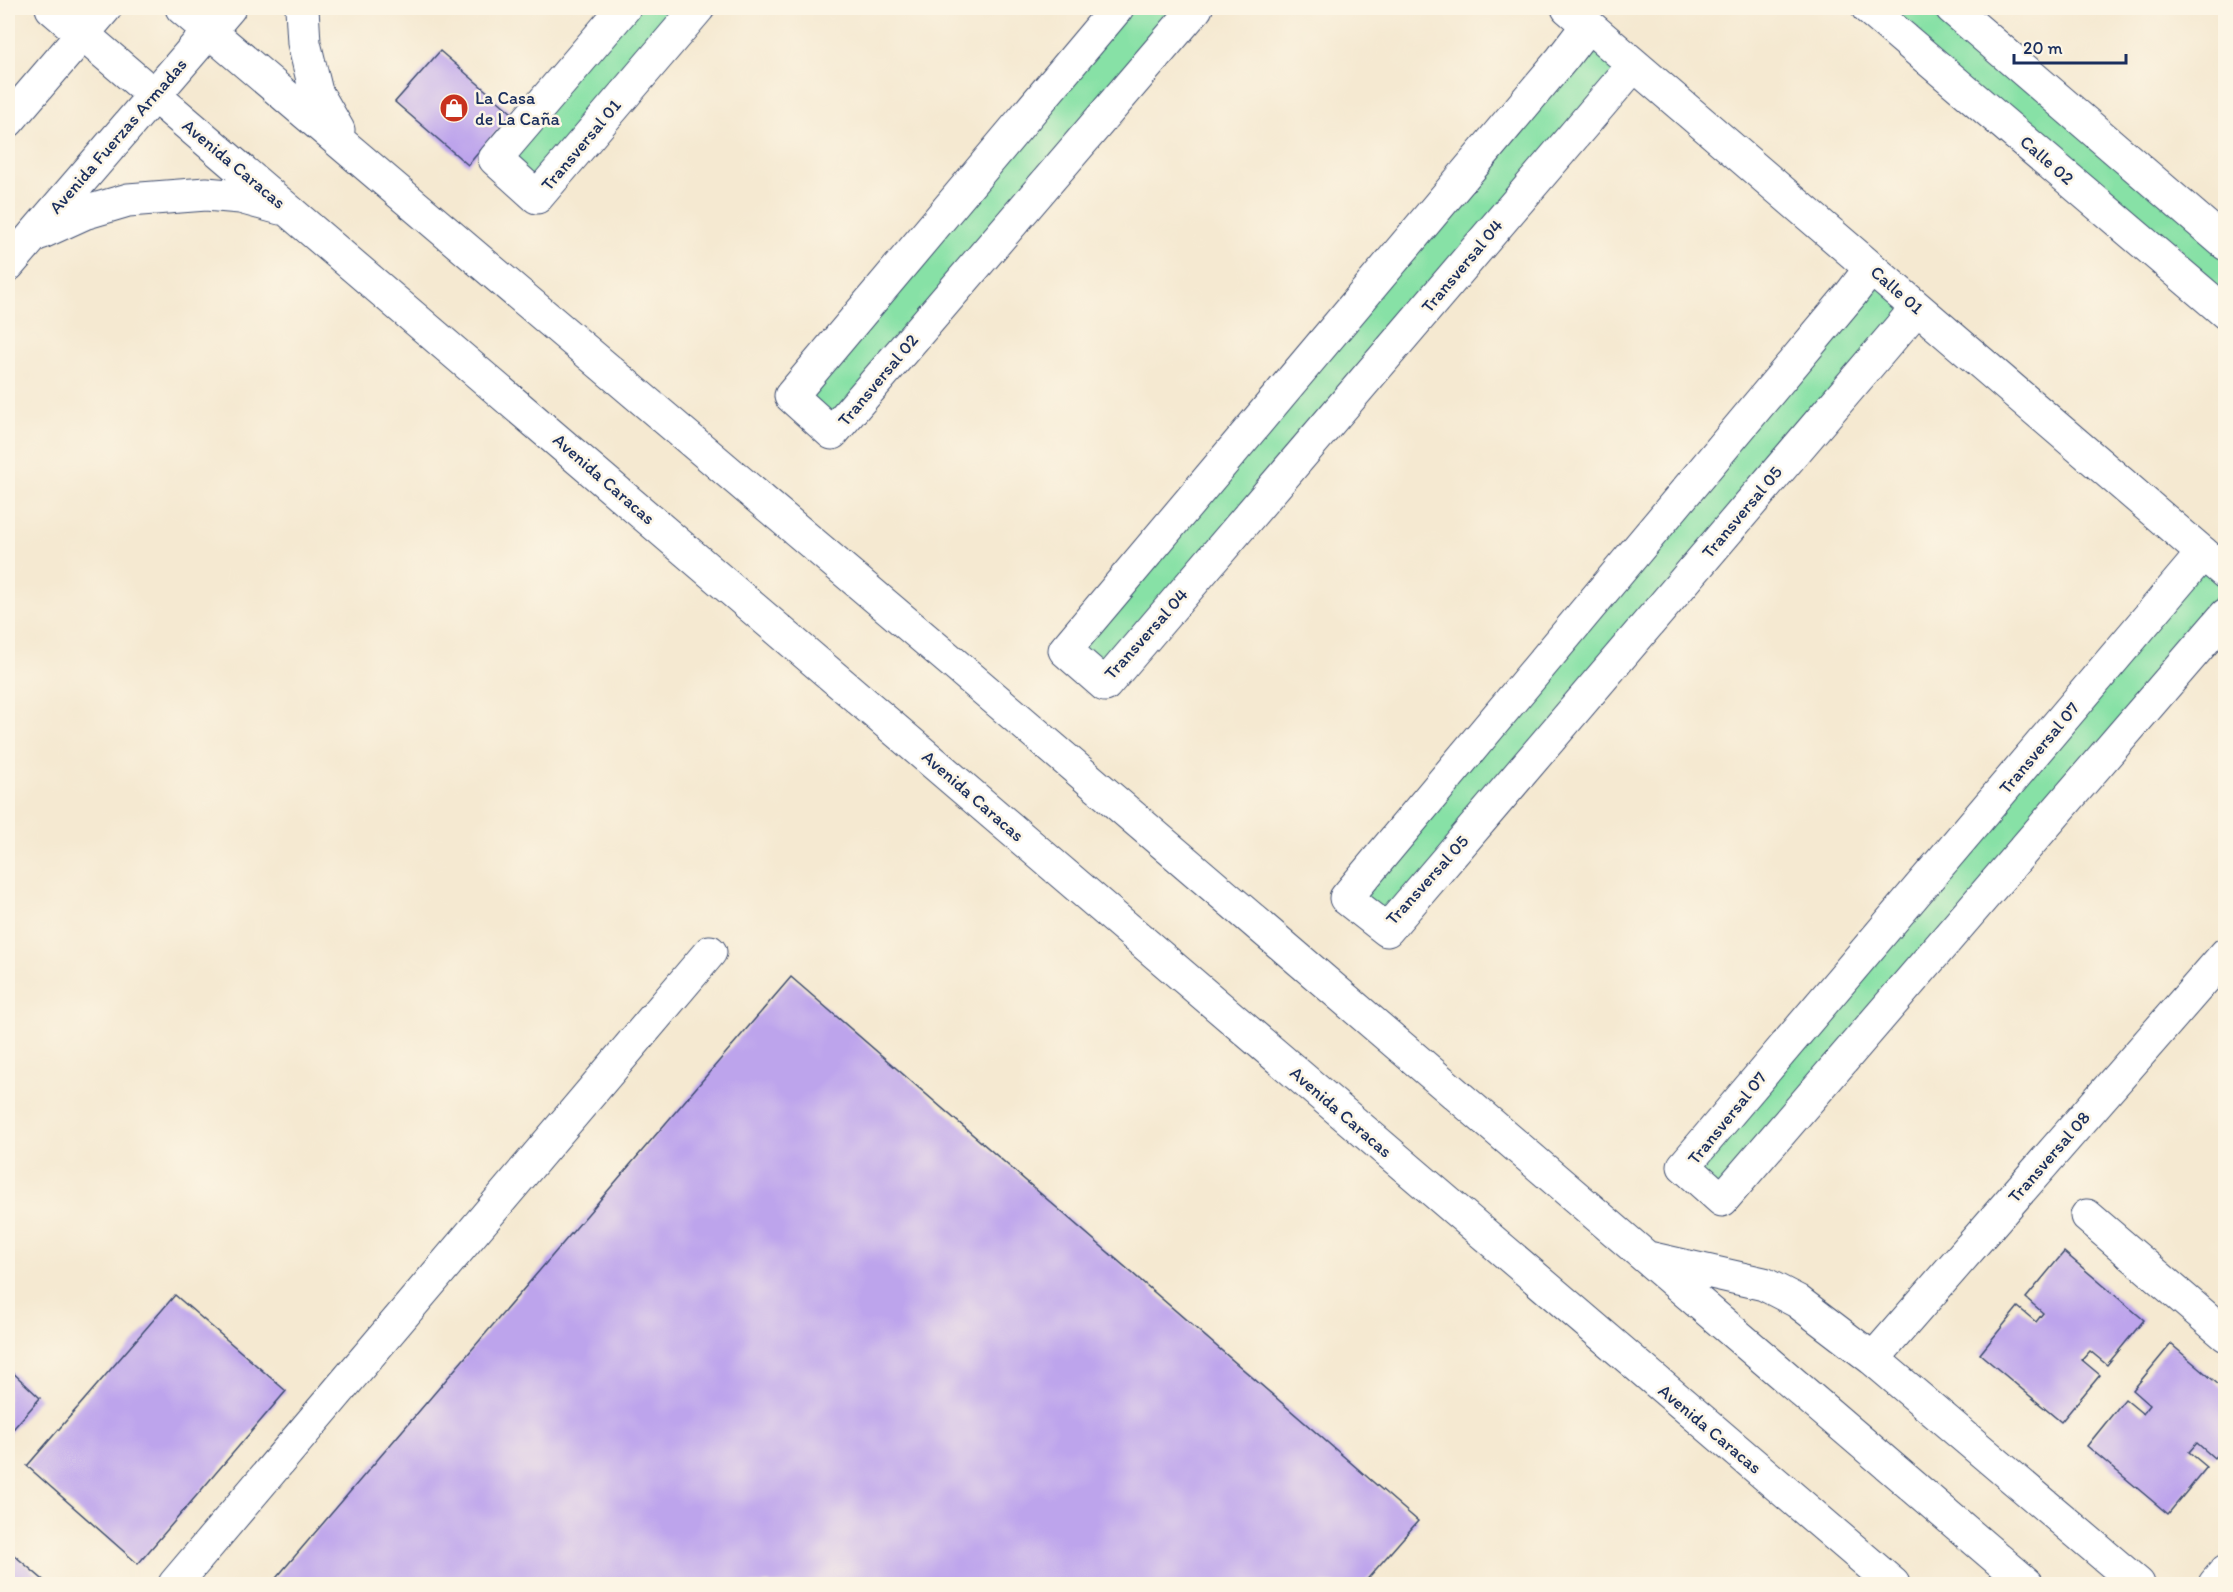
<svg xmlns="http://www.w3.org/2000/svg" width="2233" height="1592" font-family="Itim,sans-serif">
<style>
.green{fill:#87e1a6;stroke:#518882;stroke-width:1.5}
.building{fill:#bda4ec}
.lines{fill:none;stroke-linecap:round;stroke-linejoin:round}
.minor-casing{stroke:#3c4b6f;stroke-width:35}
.minor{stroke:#fff;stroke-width:33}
.labels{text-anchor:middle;stroke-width:5;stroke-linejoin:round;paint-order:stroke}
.poi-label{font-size:18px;fill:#1b2f5e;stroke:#fcf5e5;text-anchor:start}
.street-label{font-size:18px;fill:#1b2f5e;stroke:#fcf5e5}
</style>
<rect width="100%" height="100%" fill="#fcf5e5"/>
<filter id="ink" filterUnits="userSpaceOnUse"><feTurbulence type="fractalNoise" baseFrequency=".0167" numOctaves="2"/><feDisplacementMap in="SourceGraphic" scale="12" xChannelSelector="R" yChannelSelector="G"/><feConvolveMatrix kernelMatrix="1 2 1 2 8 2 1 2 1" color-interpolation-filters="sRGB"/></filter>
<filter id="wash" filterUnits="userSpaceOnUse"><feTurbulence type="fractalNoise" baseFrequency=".008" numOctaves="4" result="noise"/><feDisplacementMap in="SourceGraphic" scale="24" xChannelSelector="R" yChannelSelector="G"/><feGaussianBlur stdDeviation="1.35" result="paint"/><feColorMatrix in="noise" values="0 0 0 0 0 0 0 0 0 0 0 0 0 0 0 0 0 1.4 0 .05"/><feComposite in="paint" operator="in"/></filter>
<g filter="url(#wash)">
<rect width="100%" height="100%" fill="#f5e9d1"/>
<path class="green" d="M624,8H698L537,197L495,159Z
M1117,8H1196L832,433L791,396Z
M1869,8H1951L2225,244V313Z
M1590,26L1634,65L1105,685L1065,650Z
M1872,269L1916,307L1387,930L1346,898Z
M2203,554L2225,573V615L1722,1200L1684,1166Z"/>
<g id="blocks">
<path class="building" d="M440,51L512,113L468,165L395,102Z
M791,977L1418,1521L1363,1584H271Z
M2064,1252L2144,1320L2107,1365L2090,1351L2082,1360L2100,1375L2061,1422L1980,1354L2018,1307L2036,1322L2043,1313L2026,1298Z
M175,1295L286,1391L138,1564L27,1466Z
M2171,1344L2226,1391V1443L2214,1458L2197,1443L2189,1452L2207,1467L2168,1514L2087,1446L2125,1399L2143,1414L2150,1405L2133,1390Z
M8,1368L40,1398L8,1435Z
M8,1550L48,1584H8Z"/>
</g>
</g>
<g filter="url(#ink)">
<use href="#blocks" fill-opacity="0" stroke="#3c4b6f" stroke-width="1.5"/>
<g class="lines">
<g class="minor-casing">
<path id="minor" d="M52,8L1893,1584
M182,8L951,661L2027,1584
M302,8L304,43L316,92L338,130
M624,8L495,159L537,197L698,8
M1117,8L791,396L832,433L1196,8
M1568,8L2226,573
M1868,8L2226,313
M1952,8L2226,244
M1588,25L1562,59L1065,650L1105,685L1634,65
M8,121L105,8
M40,233L84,213L128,200L206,194L240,197L280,208
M8,265L229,8
M1871,268L1851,294L1346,898L1387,930L1917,308
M2203,553L1684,1166L1722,1200L2226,615
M2087,1216L2226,1335
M1649,1258L1764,1284L1797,1301L1873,1359L2138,1584
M1873,1359L2226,954
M175,1584L710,952
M2215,1584L2226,1571"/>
</g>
<use href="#minor" class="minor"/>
</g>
</g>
<defs>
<g id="shop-disc" transform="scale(1.5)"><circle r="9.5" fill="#c8321e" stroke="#fcf5e5"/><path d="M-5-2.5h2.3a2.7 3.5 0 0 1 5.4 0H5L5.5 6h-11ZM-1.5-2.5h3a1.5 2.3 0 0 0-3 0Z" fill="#fff"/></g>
</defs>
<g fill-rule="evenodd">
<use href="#shop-disc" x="454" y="108"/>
</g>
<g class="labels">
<g class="poi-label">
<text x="475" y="104">La Casa<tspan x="475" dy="21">de La Caña</tspan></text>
</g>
<g class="street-label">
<text transform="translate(118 136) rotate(-49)" y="6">Avenida Fuerzas Armadas</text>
<text transform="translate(581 145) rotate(-50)" y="6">Transversal 01</text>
<text transform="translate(2047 160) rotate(41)" y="6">Calle 02</text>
<text transform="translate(234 164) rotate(40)" y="6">Avenida Caracas</text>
<text transform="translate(1462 266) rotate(-50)" y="6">Transversal 04</text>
<text transform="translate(1897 290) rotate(41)" y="6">Calle 01</text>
<text transform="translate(878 380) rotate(-50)" y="6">Transversal 02</text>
<text transform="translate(604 479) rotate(41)" y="6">Avenida Caracas</text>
<text transform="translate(1742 512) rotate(-50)" y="6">Transversal 05</text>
<text transform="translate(1146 634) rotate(-48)" y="6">Transversal 04</text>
<text transform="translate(2039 748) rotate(-50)" y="6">Transversal 07</text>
<text transform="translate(973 796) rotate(41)" y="6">Avenida Caracas</text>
<text transform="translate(1427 880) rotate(-48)" y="6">Transversal 05</text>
<text transform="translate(1341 1112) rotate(41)" y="6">Avenida Caracas</text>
<text transform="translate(1727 1118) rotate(-51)" y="6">Transversal 07</text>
<text transform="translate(2049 1157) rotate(-49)" y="6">Transversal 08</text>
<text transform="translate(1710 1429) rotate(40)" y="6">Avenida Caracas</text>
</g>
</g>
<rect width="2233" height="1592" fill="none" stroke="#fcf5e5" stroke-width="30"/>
<path d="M2014 54v9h112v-9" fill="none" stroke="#1b2f5e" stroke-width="3"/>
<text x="2023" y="54" font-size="18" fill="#1b2f5e" stroke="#fcf5e5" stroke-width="4.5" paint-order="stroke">20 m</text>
</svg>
